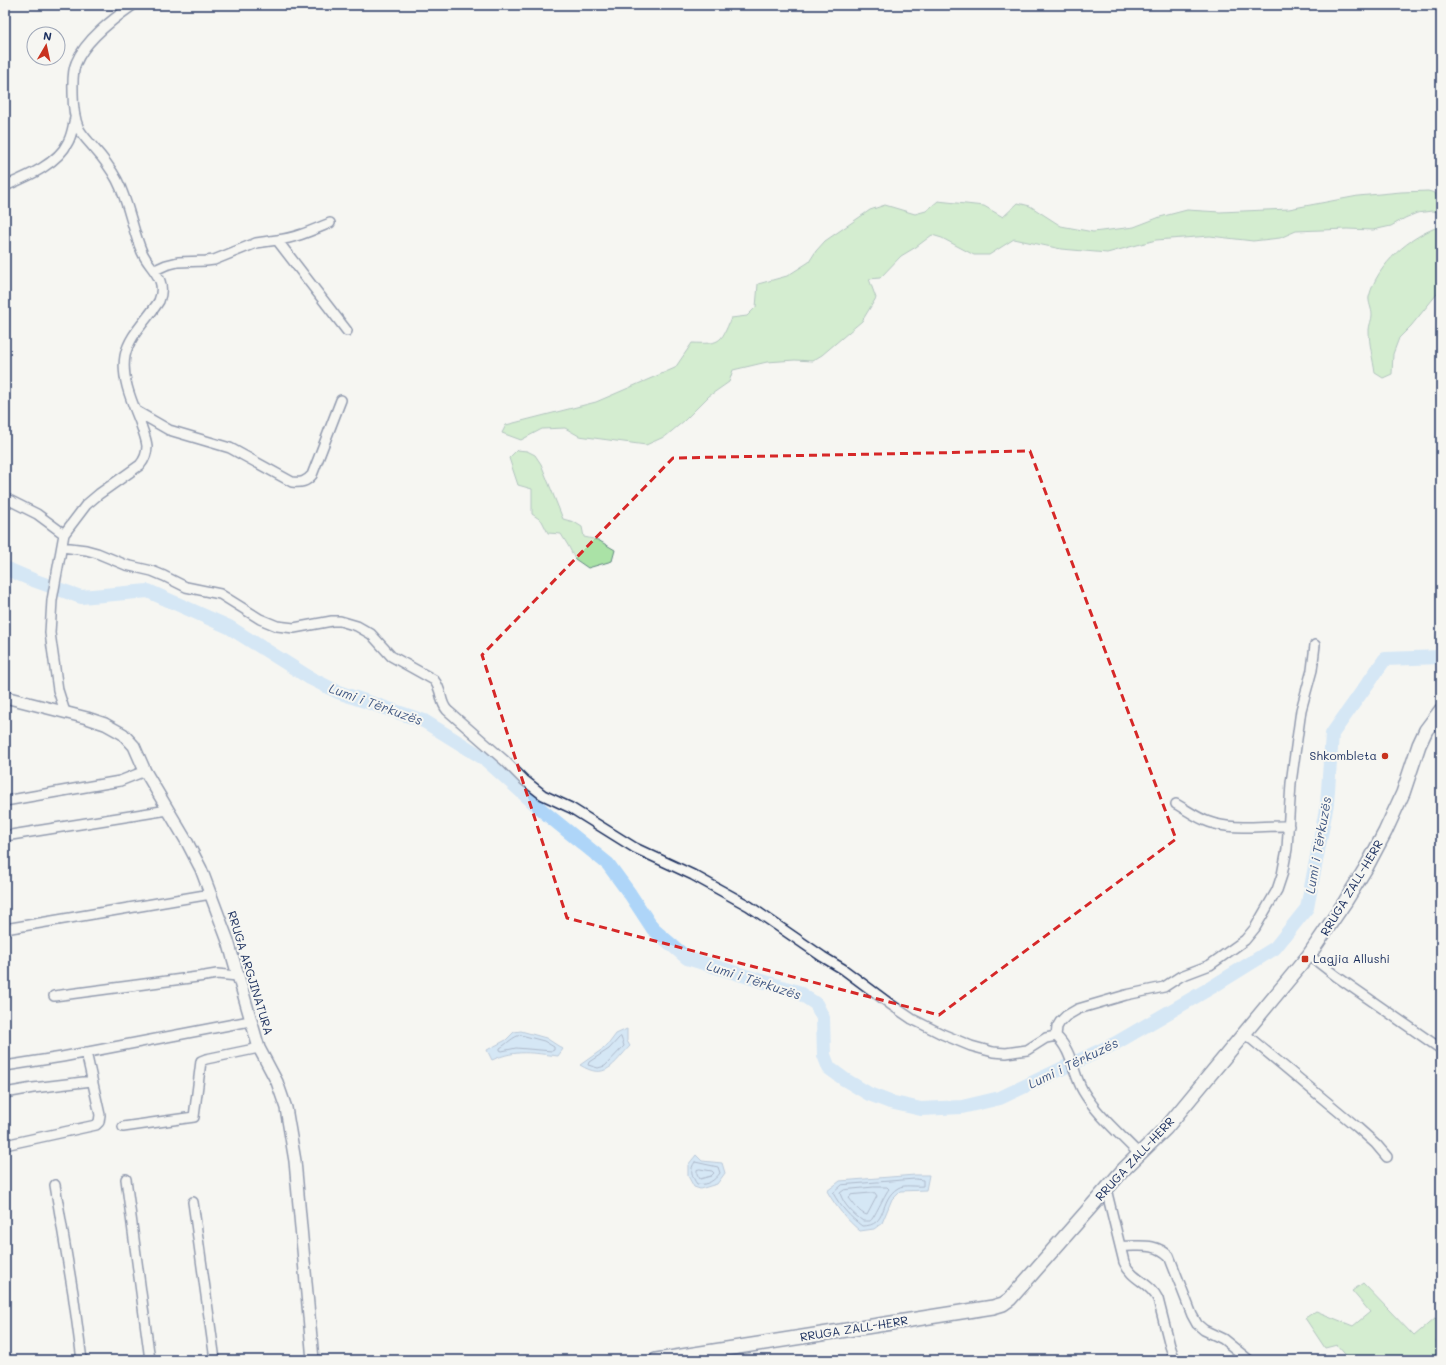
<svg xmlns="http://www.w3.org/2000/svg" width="1446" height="1365" font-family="Mali,sans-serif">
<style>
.green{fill:#aae2a6;stroke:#628882}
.water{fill:#aed5f8;stroke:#7393ba}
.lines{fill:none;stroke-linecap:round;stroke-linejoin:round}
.shore{stroke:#56719c;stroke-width:1}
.river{stroke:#aed5f8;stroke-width:14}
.minor-casing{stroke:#1b2f5e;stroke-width:12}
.tertiary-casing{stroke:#1b2f5e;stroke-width:14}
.secondary-casing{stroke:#1b2f5e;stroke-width:16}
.minor{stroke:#f6f6f2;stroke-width:9}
.tertiary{stroke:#f6f6f2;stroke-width:11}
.secondary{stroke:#f6f6f2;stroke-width:13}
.marked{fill:none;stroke:#d62828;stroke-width:3;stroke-dasharray:8 5;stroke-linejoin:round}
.poi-dot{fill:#c8321e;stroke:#f6f6f2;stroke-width:1.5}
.labels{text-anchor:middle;stroke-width:4;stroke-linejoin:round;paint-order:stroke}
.poi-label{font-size:12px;fill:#1b2f5e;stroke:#f6f6f2;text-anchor:end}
.street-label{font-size:12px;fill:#1b2f5e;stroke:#f6f6f2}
.water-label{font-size:13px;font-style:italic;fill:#405884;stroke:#f6f6f2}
</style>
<rect width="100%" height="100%" fill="#f6f6f2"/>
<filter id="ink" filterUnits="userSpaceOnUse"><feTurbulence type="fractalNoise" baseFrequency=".025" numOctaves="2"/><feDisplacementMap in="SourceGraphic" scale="8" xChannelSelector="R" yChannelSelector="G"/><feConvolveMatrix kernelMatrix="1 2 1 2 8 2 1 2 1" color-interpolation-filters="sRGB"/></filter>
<g filter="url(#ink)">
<path class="green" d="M1428,191L1435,193L1441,212L1432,211L1417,213L1405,218L1391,226L1373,230L1347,229L1296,231L1280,238L1253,241L1210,236L1156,240L1107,253L1061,249L1014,239L989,255H974L942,238L932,235L916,247L901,256L880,278L869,279L876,298L862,321L822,355L812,361L795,360L767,362L733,370L729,382L709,396L684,421L666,436L646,445L579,436L565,428L542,429L521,440L502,433L506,425L596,402L675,368L692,343C719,344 721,344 731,318L747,316L756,307L758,284L787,276L809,262L816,251L825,241L870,210L885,205L915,214L926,211L938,201L984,206L1003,217L1018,203L1030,206L1061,226L1093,232L1134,227L1160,217L1187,210L1220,212L1289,209L1358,196L1401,192Z
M1441,226V289L1411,326L1399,338L1393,354L1392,374L1383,378L1375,373C1373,359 1369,344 1369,330C1369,325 1372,320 1372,315C1372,309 1368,302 1369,297C1377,264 1410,236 1441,226Z
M517,450L527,451L535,455L541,464L563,519L574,522L582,527L584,537L598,540L615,550L612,561L588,568L575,559L569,547L561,534L548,533L542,521L532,514V489L518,485L509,458Z
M1363,1283L1414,1336L1434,1319L1441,1321V1329L1436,1341L1441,1348V1360H1350L1337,1345L1325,1348L1305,1318L1316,1311L1353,1326L1370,1312L1352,1291Z"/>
<path class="water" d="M627,1029V1041L630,1046C613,1064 606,1081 580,1065L607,1046L616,1034Z
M521,1031L546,1038L563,1049L558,1056C532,1053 517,1049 492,1060L487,1050L506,1040L514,1032Z
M696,1155L702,1161L722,1163L725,1173L717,1184L700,1189L694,1187L688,1176V1165Z
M915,1175H929L926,1190L900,1191L892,1199L882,1223L874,1229L860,1231C846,1219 836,1207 827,1191L840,1181Z"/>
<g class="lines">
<path class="shore" d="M521,1035L544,1041L554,1047V1050L552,1051L516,1048L502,1051L500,1050V1048C507,1044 513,1036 521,1035Z
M621,1037L624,1046L605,1066L598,1068L588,1065L589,1062L609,1049L619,1038Z
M695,1162L718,1167L720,1173C715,1180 707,1186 697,1184C692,1177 689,1169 695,1162Z
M700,1169L712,1171L714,1173L711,1176L700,1179L697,1174V1170Z
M916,1179L923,1180V1186C915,1187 904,1184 898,1188C878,1200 889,1226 862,1226C850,1217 840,1206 833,1193L842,1185Z
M874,1187H887L889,1189C884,1195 874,1219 870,1221C869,1221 864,1221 863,1221C854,1215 843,1204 840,1193L844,1190Z
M875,1193L877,1196L867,1215C859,1213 854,1204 849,1198L851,1195Z"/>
<path class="river" d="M5,568L33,580L81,597L148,591L229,627L310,678L338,692L424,721L485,759L544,812L608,864L630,894L653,929L687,958L798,992L816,1004L823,1018L824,1055L829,1068L844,1079L869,1094L890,1102L921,1109L962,1107L1000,1098L1116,1043L1212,987L1275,948L1307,908L1327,804L1332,734L1385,659L1441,657"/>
<g class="minor-casing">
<path id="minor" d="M5,186C26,177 58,164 68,142C72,135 73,126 75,118
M277,240C296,238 313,230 330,223
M155,270L166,265L178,262L206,261L214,260L256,243L277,240L347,331
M136,411L169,430L230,448L292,482C301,483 306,482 312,475L341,400
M5,498L37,514L64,534
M62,547L86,550L97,553L126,565L152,571L164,576L186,587L220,594L260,619L277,626L294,628L332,621H340L357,626L371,634L391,656L434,680C443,691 439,701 447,710L505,761L524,780L543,795L571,808L635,848L693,875L749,906L823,957L843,969L890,1004L912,1019L942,1034L971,1046L993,1052L1006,1053L1027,1050L1046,1038L1056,1036
M65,712L58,690L50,633L52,600L64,534L86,505L99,494L140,465C145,459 147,454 147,446C146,437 142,429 140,422C132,402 121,378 125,356C129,335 148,319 159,301C168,278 150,270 142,252C132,229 129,203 117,180C111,169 103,158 94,148C89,142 83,136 79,129C74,118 73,105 73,93C73,83 72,72 76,63C85,40 113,19 133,5
M5,801L120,781L145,771
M1176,804C1187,810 1197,818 1209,822C1234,831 1263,825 1289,826
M5,836L168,810
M5,929L211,894
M1309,955L1336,976L1441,1049
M54,996L205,976L217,974L237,976
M1244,1033L1357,1127L1376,1144L1387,1157
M1056,1036L1057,1027L1060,1022L1066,1016L1078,1009L1126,995L1164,987L1181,976L1210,965L1245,940L1255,928L1277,890L1282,875L1287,849L1291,783L1298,732L1301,710L1312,670L1315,645
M1056,1036C1072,1050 1073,1074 1083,1091C1097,1115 1120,1134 1139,1154
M5,1066L62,1057L250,1021
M5,1093L33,1088L92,1081
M123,1127L194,1117L201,1061L206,1059L259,1048
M5,1145L96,1125L99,1122L100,1115L86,1052
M126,1179L150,1360
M55,1185L73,1293L82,1360
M1106,1189L1124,1262C1132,1281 1149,1281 1158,1299L1170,1346L1175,1360
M193,1202L215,1360
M1121,1246C1140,1247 1154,1242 1169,1256L1192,1315L1197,1324L1204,1330L1223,1339L1249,1360"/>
</g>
<g class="tertiary-casing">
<path id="tertiary" d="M5,697L87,718L105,724L123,734L134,746L145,771L187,842L201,869L228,941L259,1048L277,1082L286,1108L295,1161L313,1360"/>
</g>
<g class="secondary-casing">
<path id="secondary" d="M656,1360L993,1307L1003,1304L1010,1299L1124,1169L1166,1128L1309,955L1345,902L1367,866L1385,832L1403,793L1419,745L1426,730L1441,710"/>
</g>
<use href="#minor" class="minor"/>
<use href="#tertiary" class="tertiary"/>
<use href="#secondary" class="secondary"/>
</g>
</g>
<path d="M0 0H1446V1365H0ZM1030,451L1176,839L939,1015L567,918L482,655L673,458Z" fill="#f6f6f2" fill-opacity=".55" fill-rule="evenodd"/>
<path class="marked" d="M1030,451L1176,839L939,1015L567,918L482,655L673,458Z"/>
<g class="poi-dot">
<circle cx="1385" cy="756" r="4"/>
<rect x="1301" y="955" width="8" height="8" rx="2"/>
</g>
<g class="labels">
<g class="poi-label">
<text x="1377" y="760">Shkombleta</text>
<text x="1313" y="963" text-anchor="start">Lagjia Allushi</text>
</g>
<g class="street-label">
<text transform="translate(1352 888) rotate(-59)" y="4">RRUGA ZALL-HERR</text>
<text transform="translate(250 973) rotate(73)" y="4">RRUGA ARGJINATURA</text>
<text transform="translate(1135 1159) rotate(-47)" y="4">RRUGA ZALL-HERR</text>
<text transform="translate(854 1329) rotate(-9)" y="4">RRUGA ZALL-HERR</text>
</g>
<g class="water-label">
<text transform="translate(376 704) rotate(20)" y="5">Lumi i Tërkuzës</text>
<text transform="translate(1318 845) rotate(-80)" y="5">Lumi i Tërkuzës</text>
<text transform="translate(754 980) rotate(18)" y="5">Lumi i Tërkuzës</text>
<text transform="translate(1073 1063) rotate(-26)" y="5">Lumi i Tërkuzës</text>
</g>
</g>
<rect width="1446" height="1365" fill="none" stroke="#f6f6f2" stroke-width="20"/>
<rect x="10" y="10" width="1426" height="1345" fill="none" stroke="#1b2f5e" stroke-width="1.5" filter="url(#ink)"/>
<g transform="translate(46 46) rotate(9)"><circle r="19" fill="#f6f6f2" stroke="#9ea6b7"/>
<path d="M0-3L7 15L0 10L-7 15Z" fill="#c8321e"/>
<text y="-6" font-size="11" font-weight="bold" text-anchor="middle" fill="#1b2f5e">N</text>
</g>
</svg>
